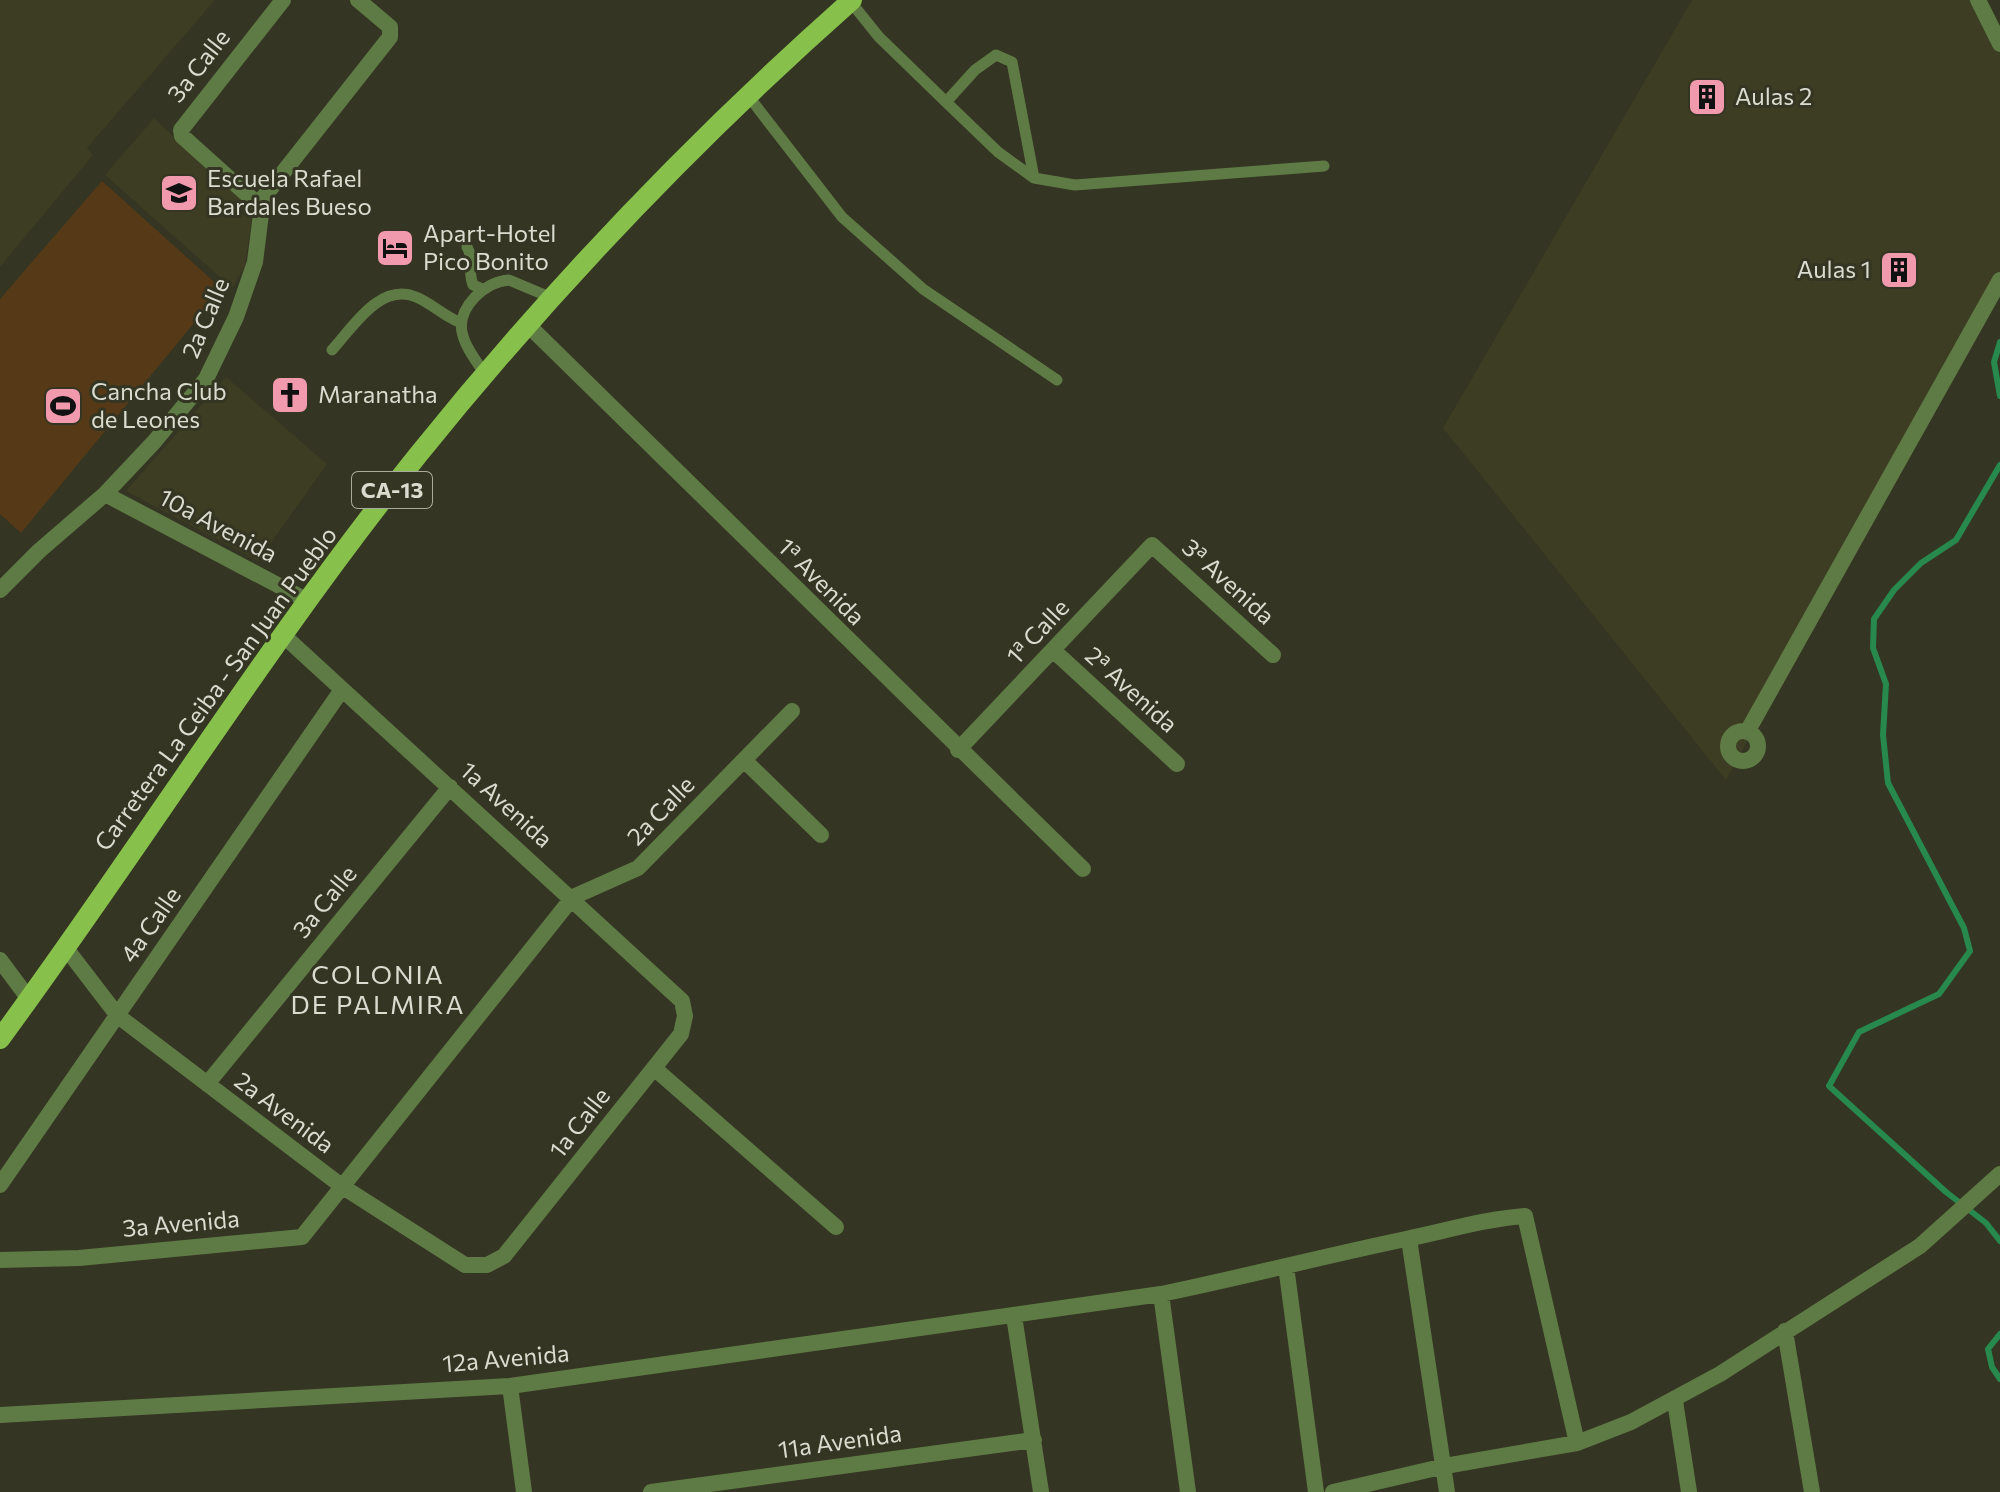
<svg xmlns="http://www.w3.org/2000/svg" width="2000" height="1492" font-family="Commissioner,sans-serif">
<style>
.built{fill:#3c3d22}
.green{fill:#563a17}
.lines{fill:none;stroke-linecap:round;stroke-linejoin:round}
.stream{stroke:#27894d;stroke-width:6}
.service{stroke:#5f7b45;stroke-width:11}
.minor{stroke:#5f7b45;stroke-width:16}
.primary{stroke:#87c04b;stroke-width:20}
.labels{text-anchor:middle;stroke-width:6;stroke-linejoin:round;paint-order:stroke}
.shield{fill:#343522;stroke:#a9aa9c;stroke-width:2}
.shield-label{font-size:22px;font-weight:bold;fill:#dbdcd0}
.street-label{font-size:24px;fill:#dbdcd0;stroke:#343522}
.poi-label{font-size:24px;fill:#dbdcd0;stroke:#343522;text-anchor:start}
.neighbourhood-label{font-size:26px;letter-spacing:2px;fill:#dbdcd0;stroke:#343522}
</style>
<rect width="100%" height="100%" fill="#343522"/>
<path class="built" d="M0,0H215L87,148L93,155L0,267Z
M1692,0H1985L2000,33V282L1726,780L1443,428Z
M154,118L253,210L245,266L232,288L105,175Z
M226,377L327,464L258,561L126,491Z"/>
<path class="green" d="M102,181L222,289L21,533L0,514V299Z"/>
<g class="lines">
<path class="stream" d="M2000,342L1994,362L2000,396
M2000,465L1956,540L1921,563L1894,590L1874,619L1873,648L1886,684L1883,735L1888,783L1964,928L1970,951L1939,994L1859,1032L1829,1086L1946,1192L1986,1223L2000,1241
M2000,1334L1988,1349L1992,1367L2000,1379"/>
<path class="service" d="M850,1L879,37L946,102L998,152L1034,178L1075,185L1324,166
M746,93L842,217L923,289L1057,380
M946,102L975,70L996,55L1012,62L1034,178
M467,247C475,261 467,270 473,285L483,289
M332,350C353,327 380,282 416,297C431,303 444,316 459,322
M486,376C468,348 447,326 475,297C485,287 495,281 509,280L552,298"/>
<path class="minor" d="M1978,0L2000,44
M262,208L182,136L181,130L283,0
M529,326L1083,869
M105,494L308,601
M0,590L39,551L105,494L154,442L206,379L236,317L255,262L263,198L390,37V27L358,0
M1054,651L1177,764
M1728 746a15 15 0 1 1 30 0a15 15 0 1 1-30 0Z
M1747,732L2000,280
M958,750L1152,545L1273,655
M744,760L821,835
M65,947L118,1016L343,1187L465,1265H487L504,1256L681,1034L685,1016L682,1001L284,636
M0,960L29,999
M654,1068L836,1227
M207,1084L450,787
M0,1185L341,691
M1409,1239L1447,1492
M0,1260L79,1258L302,1237L573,897L638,868L792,711
M1286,1266L1316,1492
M1161,1294L1188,1492
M1014,1316L1041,1492
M1785,1331L1812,1492
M510,1386L524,1492
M1675,1401L1689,1492
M0,1415L510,1386L1161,1294C1244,1277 1324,1256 1406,1239C1446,1231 1484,1219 1525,1216L1577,1443
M651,1492L1034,1440
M1333,1492L1445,1466L1577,1443L1631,1422L1720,1374L1920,1246L2000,1174"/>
<path class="primary" d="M0,1039C142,846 268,642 418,455C550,291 695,139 852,0"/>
</g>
<defs>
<g id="building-square" transform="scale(2)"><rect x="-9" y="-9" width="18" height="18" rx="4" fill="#f29aad" stroke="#343522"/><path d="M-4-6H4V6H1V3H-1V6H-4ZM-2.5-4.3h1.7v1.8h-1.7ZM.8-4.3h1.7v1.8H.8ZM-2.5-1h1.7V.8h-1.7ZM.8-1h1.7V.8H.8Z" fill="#111"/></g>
<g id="school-square" transform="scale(2)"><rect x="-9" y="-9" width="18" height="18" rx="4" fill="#f29aad" stroke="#343522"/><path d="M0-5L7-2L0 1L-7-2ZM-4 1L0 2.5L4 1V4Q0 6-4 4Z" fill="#111"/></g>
<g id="hotel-square" transform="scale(2)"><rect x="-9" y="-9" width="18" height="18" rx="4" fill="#f29aad" stroke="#343522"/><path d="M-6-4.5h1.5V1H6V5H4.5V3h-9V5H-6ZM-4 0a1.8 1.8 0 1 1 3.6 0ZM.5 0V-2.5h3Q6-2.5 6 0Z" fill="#111"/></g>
<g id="church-square" transform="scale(2)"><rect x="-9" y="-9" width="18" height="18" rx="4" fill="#f29aad" stroke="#343522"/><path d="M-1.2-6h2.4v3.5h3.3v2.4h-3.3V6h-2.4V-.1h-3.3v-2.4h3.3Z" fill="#111"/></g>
<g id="stadium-square" transform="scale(2)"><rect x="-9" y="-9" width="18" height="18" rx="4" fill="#f29aad" stroke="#343522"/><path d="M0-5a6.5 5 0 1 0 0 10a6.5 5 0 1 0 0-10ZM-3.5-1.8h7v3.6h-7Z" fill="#111"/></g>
</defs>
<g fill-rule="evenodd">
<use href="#building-square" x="1707" y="97"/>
<use href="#school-square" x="179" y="193"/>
<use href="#hotel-square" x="395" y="248"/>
<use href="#building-square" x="1899" y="270"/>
<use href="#church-square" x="290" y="395"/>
<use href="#stadium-square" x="63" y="406"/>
</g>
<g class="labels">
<rect class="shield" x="352" y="472" width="80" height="36" rx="6"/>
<g class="shield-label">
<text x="392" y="498">CA-13</text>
</g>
<g class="street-label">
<text transform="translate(199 66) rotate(-52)" y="8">3a Calle</text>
<text transform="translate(206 318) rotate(-67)" y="8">2a Calle</text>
<text transform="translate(218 526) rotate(28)" y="8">10a Avenida</text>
<text transform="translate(821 582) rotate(45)" y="8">1ª Avenida</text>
<text transform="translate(1228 582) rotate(42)" y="8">3ª Avenida</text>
<text transform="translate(1038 632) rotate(-47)" y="8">1ª Calle</text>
<text transform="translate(216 689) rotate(-54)" y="8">Carretera La Ceiba - San Juan Pueblo</text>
<text transform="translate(1131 690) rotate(42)" y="8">2ª Avenida</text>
<text transform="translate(506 805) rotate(42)" y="8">1a Avenida</text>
<text transform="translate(661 811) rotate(-46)" y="8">2a Calle</text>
<text transform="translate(325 902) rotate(-51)" y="8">3a Calle</text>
<text transform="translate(151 925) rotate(-55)" y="8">4a Calle</text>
<text transform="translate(284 1113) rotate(37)" y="8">2a Avenida</text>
<text transform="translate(580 1123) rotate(-52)" y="8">1a Calle</text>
<text transform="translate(181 1224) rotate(-5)" y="8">3a Avenida</text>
<text transform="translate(506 1359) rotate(-5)" y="8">12a Avenida</text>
<text transform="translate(840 1442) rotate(-8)" y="8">11a Avenida</text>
</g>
<g class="poi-label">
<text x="1735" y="105">Aulas 2</text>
<text x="207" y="187">Escuela Rafael<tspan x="207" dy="28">Bardales Bueso</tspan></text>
<text x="423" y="242">Apart-Hotel<tspan x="423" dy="28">Pico Bonito</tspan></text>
<text x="1871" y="278" text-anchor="end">Aulas 1</text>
<text x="91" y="400">Cancha Club<tspan x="91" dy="28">de Leones</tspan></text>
<text x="318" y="403">Maranatha</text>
</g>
<g class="neighbourhood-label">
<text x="378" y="984">COLONIA<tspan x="378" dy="30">DE PALMIRA</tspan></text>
</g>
</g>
</svg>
